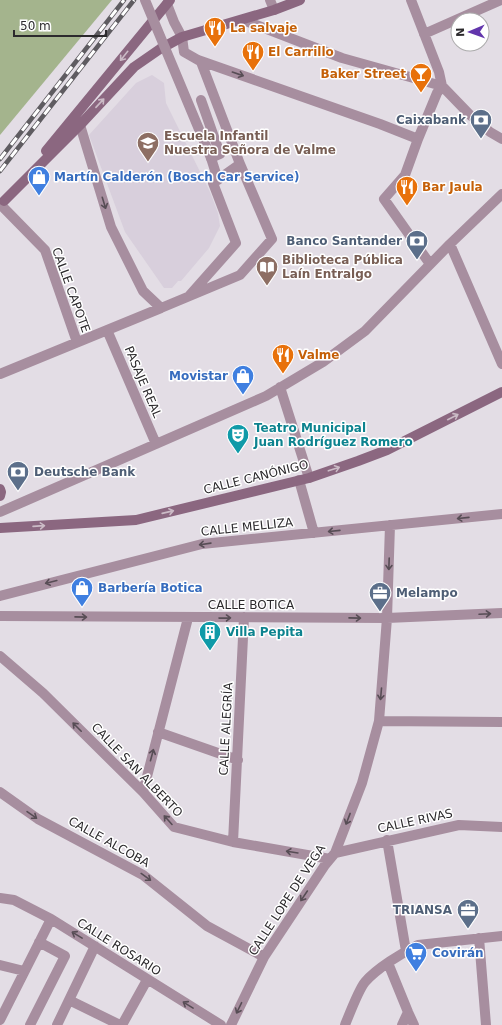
<svg xmlns="http://www.w3.org/2000/svg" width="502" height="1025" font-family="'DejaVu Sans',sans-serif">
<style>
.built{fill:#d8cfdc}
.green{fill:#a4b48d}
.lines{fill:none;stroke-linecap:round;stroke-linejoin:round}
.street{stroke:#a78e9f;stroke-width:10}
.secondary{stroke:#8b6780;stroke-width:10}
.rail-casing{stroke:#5f5c61;stroke-width:4.5}
.rail{stroke:#fff;stroke-width:3;stroke-dasharray:9;stroke-linecap:butt}
.street-bridge{stroke:#a78e9f;stroke-width:10}
.oneway{stroke:#cbbbc6}
.oneway2{stroke:#574d55}
.labels{text-anchor:middle;stroke-width:3;stroke-linejoin:round;paint-order:stroke}
.food-label{font-size:12px;font-weight:bold;fill:#c56008;stroke:#fff;text-anchor:start}
.service-label{font-size:12px;font-weight:bold;fill:#4e5e75;stroke:#fff;text-anchor:end}
.education-label{font-size:12px;font-weight:bold;fill:#785e54;stroke:#fff;text-anchor:start}
.shop-label{font-size:12px;font-weight:bold;fill:#366cbe;stroke:#fff;text-anchor:start}
.street-label{font-size:12px;fill:#2c2a2d;stroke:#fff}
.culture-label{font-size:12px;font-weight:bold;fill:#0d838f;stroke:#fff;text-anchor:start}
</style>
<rect width="100%" height="100%" fill="#e3dde5"/>
<path class="built" d="M152,75L164,83L166,103L210,192L218,213L220,226L209,248L181,281H178L172,288H164L125,232L89,135L136,83Z"/>
<path class="green" d="M0,0H112L0,135Z"/>
<g class="lines">
<path class="street" d="M270,0L274,10
M411,0L439,72L442,86L470,115L490,132L502,139
M167,4L174,22L182,37L184,52L198,60L380,124L418,139
M243,20L342,58L442,86
M424,34L501,0
M201,62L240,164
M80,125L111,227L143,291L161,308L240,275L272,239L240,164L213,183L236,243L189,296
M211,158L218,180
M1,205L45,250L77,342
M450,244L502,364
M430,264L384,199L405,175L418,139L437,93L442,86
M107,330L156,444
M0,374L161,308
M280,387L309,478
M299,480L314,533
M0,512L266,396L323,362L365,331L450,244L502,194
M0,596L202,544L502,514
M0,616L387,618L502,613
M0,656L43,693L143,792L174,827L233,842L330,859
M379,721L502,722
M158,732L238,760
M0,792L38,819L143,875L207,926L264,957
M143,792L188,618
M387,840L406,951
M233,842L244,617
M335,853L459,825L502,827
M0,898L14,900L51,919L221,1025
M479,938L486,1025
M388,963L408,1012L414,1025
M0,965L24,971
M69,1000L120,1025
M0,1020L51,919
M30,1025L65,956L39,942
M57,1025L95,946
M122,1025L147,980
M231,1025L264,957L325,865L335,853L362,783L379,721L387,618L390,525
M345,1025C349,1015 359,989 365,982C377,968 402,953 418,945L502,936
M402,1025L408,1012"/>
<path class="secondary" d="M46,151L170,0
M4,201L80,125L134,67L160,49L182,37L274,10L300,0
M0,489L1,492L0,496
M0,528L136,520L309,478L358,461L387,450L502,392"/>
<g class="rail-casing">
<path id="rail" d="M0,159L124,0
M0,171L134,0"/>
</g>
<use href="#rail" class="rail"/>
<path class="street-bridge" d="M145,0L211,158L220,154L201,100"/>
</g>
<defs><path id="oneway-shaft" d="M-6 0H5M1.5-3L5.5 0L1.5 3" fill="none" stroke-width="1.6" stroke-linecap="round" stroke-linejoin="round"/></defs>
<g class="oneway">
<use href="#oneway-shaft" transform="translate(124 56) rotate(129)"/>
<use href="#oneway-shaft" transform="translate(100 103) rotate(-47)"/>
<use href="#oneway-shaft" transform="translate(453 417) rotate(-27)"/>
<use href="#oneway-shaft" transform="translate(334 469) rotate(-18)"/>
<use href="#oneway-shaft" transform="translate(168 512) rotate(-13)"/>
<use href="#oneway-shaft" transform="translate(39 526) rotate(-4)"/>
</g>
<g class="oneway2">
<use href="#oneway-shaft" transform="translate(238 74) rotate(19)"/>
<use href="#oneway-shaft" transform="translate(104 203) rotate(73)"/>
<use href="#oneway-shaft" transform="translate(463 518) rotate(174)"/>
<use href="#oneway-shaft" transform="translate(334 531) rotate(174)"/>
<use href="#oneway-shaft" transform="translate(205 544) rotate(172)"/>
<use href="#oneway-shaft" transform="translate(389 564) rotate(92)"/>
<use href="#oneway-shaft" transform="translate(51 582) rotate(166)"/>
<use href="#oneway-shaft" transform="translate(485 614) rotate(-3)"/>
<use href="#oneway-shaft" transform="translate(81 617) rotate(1)"/>
<use href="#oneway-shaft" transform="translate(225 618) rotate(-1)"/>
<use href="#oneway-shaft" transform="translate(355 618) rotate(1)"/>
<use href="#oneway-shaft" transform="translate(381 694) rotate(95)"/>
<use href="#oneway-shaft" transform="translate(77 727) rotate(-135)"/>
<use href="#oneway-shaft" transform="translate(152 755) rotate(-75)"/>
<use href="#oneway-shaft" transform="translate(32 815) rotate(35)"/>
<use href="#oneway-shaft" transform="translate(348 819) rotate(111)"/>
<use href="#oneway-shaft" transform="translate(168 820) rotate(-132)"/>
<use href="#oneway-shaft" transform="translate(292 852) rotate(-171)"/>
<use href="#oneway-shaft" transform="translate(146 877) rotate(36)"/>
<use href="#oneway-shaft" transform="translate(304 896) rotate(124)"/>
<use href="#oneway-shaft" transform="translate(77 935) rotate(-149)"/>
<use href="#oneway-shaft" transform="translate(188 1005) rotate(-148)"/>
<use href="#oneway-shaft" transform="translate(239 1008) rotate(116)"/>
</g>
<defs>
<g id="restaurant-pin" transform="scale(1.15)"><path d="M0 17L-7.5 6A9.5 9.5 0 1 1 7.5 6Z" fill="#e8710a" stroke="#fff"/><path d="M-5-6h1v4h1v-4h1v4h1v-4h1v5L-1.5 .5V6h-2V.5L-5-1ZM5-6V6H3V1.5H1.5Q1.5-4 5-6Z" fill="#fff"/></g>
<g id="bar-pin" transform="scale(1.15)"><path d="M0 17L-7.5 6A9.5 9.5 0 1 1 7.5 6Z" fill="#e8710a" stroke="#fff"/><path d="M-6-5H6L.8 .8V4.5H3.5V6h-7V4.5H-.8V.8Z" fill="#fff"/></g>
<g id="bank-pin" transform="scale(1.15)"><path d="M0 17L-7.5 6A9.5 9.5 0 1 1 7.5 6Z" fill="#5c6f8a" stroke="#fff"/><path d="M-6-4H6V4H-6ZM0-2.3a2.3 2.3 0 1 0 0 4.6a2.3 2.3 0 1 0 0-4.6Z" fill="#fff"/></g>
<g id="school-pin" transform="scale(1.15)"><path d="M0 17L-7.5 6A9.5 9.5 0 1 1 7.5 6Z" fill="#8d6e63" stroke="#fff"/><path d="M0-5L7-2L0 1L-7-2ZM-4 1L0 2.5L4 1V4Q0 6-4 4Z" fill="#fff"/></g>
<g id="shop-pin" transform="scale(1.15)"><path d="M0 17L-7.5 6A9.5 9.5 0 1 1 7.5 6Z" fill="#3f7fe0" stroke="#fff"/><path d="M-5-2.5h2.3a2.7 3.5 0 0 1 5.4 0H5L5.5 6h-11ZM-1.5-2.5h3a1.5 2.3 0 0 0-3 0Z" fill="#fff"/></g>
<g id="library-pin" transform="scale(1.15)"><path d="M0 17L-7.5 6A9.5 9.5 0 1 1 7.5 6Z" fill="#8d6e63" stroke="#fff"/><path d="M-6-4Q-3-5.5-.7-3.5V5Q-3 3-6 4ZM6-4Q3-5.5 .7-3.5V5Q3 3 6 4Z" fill="#fff"/></g>
<g id="theatre-pin" transform="scale(1.15)"><path d="M0 17L-7.5 6A9.5 9.5 0 1 1 7.5 6Z" fill="#0f9aa8" stroke="#fff"/><path d="M-5-5.5Q0-4 5-5.5V0Q5 5 0 6Q-5 5-5 0ZM-3.3-2.5H-1v1.5H-3.3ZM1-2.5H3.3v1.5H1ZM-2.8 1Q0 5.5 2.8 1Z" fill="#fff"/></g>
<g id="office-pin" transform="scale(1.15)"><path d="M0 17L-7.5 6A9.5 9.5 0 1 1 7.5 6Z" fill="#5c6f8a" stroke="#fff"/><path d="M-6-3h4V-5.5h4V-3h4V5H-6ZM-1-4.5V-3h2v-1.5ZM-6 0V1H6V0Z" fill="#fff"/></g>
<g id="building-pin" transform="scale(1.15)"><path d="M0 17L-7.5 6A9.5 9.5 0 1 1 7.5 6Z" fill="#0f9aa8" stroke="#fff"/><path d="M-4-6H4V6H1V3H-1V6H-4ZM-2.5-4.3h1.7v1.8h-1.7ZM.8-4.3h1.7v1.8H.8ZM-2.5-1h1.7V.8h-1.7ZM.8-1h1.7V.8H.8Z" fill="#fff"/></g>
<g id="supermarket-pin" transform="scale(1.15)"><path d="M0 17L-7.5 6A9.5 9.5 0 1 1 7.5 6Z" fill="#3f7fe0" stroke="#fff"/><path d="M-6-5.5h2.5l.6 2H6L4.5 2H-2.5L-4.4-4H-6ZM-1.5 3.2a1.3 1.3 0 1 0 .1 0ZM3 3.2a1.3 1.3 0 1 0 .1 0Z" fill="#fff"/></g>
</defs>
<g fill-rule="evenodd">
<use href="#restaurant-pin" x="215" y="28"/>
<use href="#restaurant-pin" x="253" y="52"/>
<use href="#bar-pin" x="421" y="74"/>
<use href="#bank-pin" x="481" y="120"/>
<use href="#school-pin" x="148" y="143"/>
<use href="#shop-pin" x="39" y="177"/>
<use href="#restaurant-pin" x="407" y="187"/>
<use href="#bank-pin" x="417" y="241"/>
<use href="#library-pin" x="267" y="267"/>
<use href="#restaurant-pin" x="283" y="355"/>
<use href="#shop-pin" x="243" y="376"/>
<use href="#theatre-pin" x="238" y="435"/>
<use href="#bank-pin" x="18" y="472"/>
<use href="#shop-pin" x="82" y="588"/>
<use href="#office-pin" x="380" y="593"/>
<use href="#building-pin" x="210" y="632"/>
<use href="#office-pin" x="468" y="910"/>
<use href="#supermarket-pin" x="416" y="953"/>
</g>
<g class="labels">
<g class="food-label">
<text x="230" y="32">La salvaje</text>
<text x="268" y="56">El Carrillo</text>
<text x="406" y="78" text-anchor="end">Baker Street</text>
<text x="422" y="191">Bar Jaula</text>
<text x="298" y="359">Valme</text>
</g>
<g class="service-label">
<text x="466" y="124">Caixabank</text>
<text x="402" y="245">Banco Santander</text>
<text x="34" y="476" text-anchor="start">Deutsche Bank</text>
<text x="396" y="597" text-anchor="start">Melampo</text>
<text x="452" y="914">TRIANSA</text>
</g>
<g class="education-label">
<text x="164" y="140">Escuela Infantil<tspan x="164" dy="14">Nuestra Señora de Valme</tspan></text>
<text x="282" y="264">Biblioteca Pública<tspan x="282" dy="14">Laín Entralgo</tspan></text>
</g>
<g class="shop-label">
<text x="54" y="181">Martín Calderón (Bosch Car Service)</text>
<text x="228" y="380" text-anchor="end">Movistar</text>
<text x="98" y="592">Barbería Botica</text>
<text x="432" y="957">Covirán</text>
</g>
<g class="street-label">
<text transform="translate(71 290) rotate(70)" y="4">CALLE CAPOTE</text>
<text transform="translate(143 382) rotate(67)" y="4">PASAJE REAL</text>
<text transform="translate(256 477) rotate(-14)" y="4">CALLE CANÓNIGO</text>
<text transform="translate(247 527) rotate(-6)" y="4">CALLE MELLIZA</text>
<text x="251" y="609">CALLE BOTICA</text>
<text transform="translate(226 729) rotate(-87)" y="4">CALLE ALEGRÍA</text>
<text transform="translate(137 770) rotate(46)" y="4">CALLE SAN ALBERTO</text>
<text transform="translate(415 821) rotate(-12)" y="4">CALLE RIVAS</text>
<text transform="translate(109 842) rotate(29)" y="4">CALLE ALCOBA</text>
<text transform="translate(287 900) rotate(-57)" y="4">CALLE LOPE DE VEGA</text>
<text transform="translate(119 947) rotate(32)" y="4">CALLE ROSARIO</text>
</g>
<g class="culture-label">
<text x="254" y="432">Teatro Municipal<tspan x="254" dy="14">Juan Rodríguez Romero</tspan></text>
<text x="226" y="636">Villa Pepita</text>
</g>
</g>
<g transform="translate(470 32) rotate(268)"><circle r="19" fill="#ffffff" stroke="#abaaab"/>
<path d="M0-3L7 15L0 10L-7 15Z" fill="#6235ac"/>
<text y="-6" font-size="11" font-weight="bold" text-anchor="middle" fill="#2c2a2d">N</text>
</g>
<path d="M14 30v6h92v-6" fill="none" stroke="#2c2a2d" stroke-width="2"/>
<text x="20" y="30" font-size="12" fill="#2c2a2d" stroke="#ffffff" stroke-width="3" paint-order="stroke">50 m</text>
</svg>
